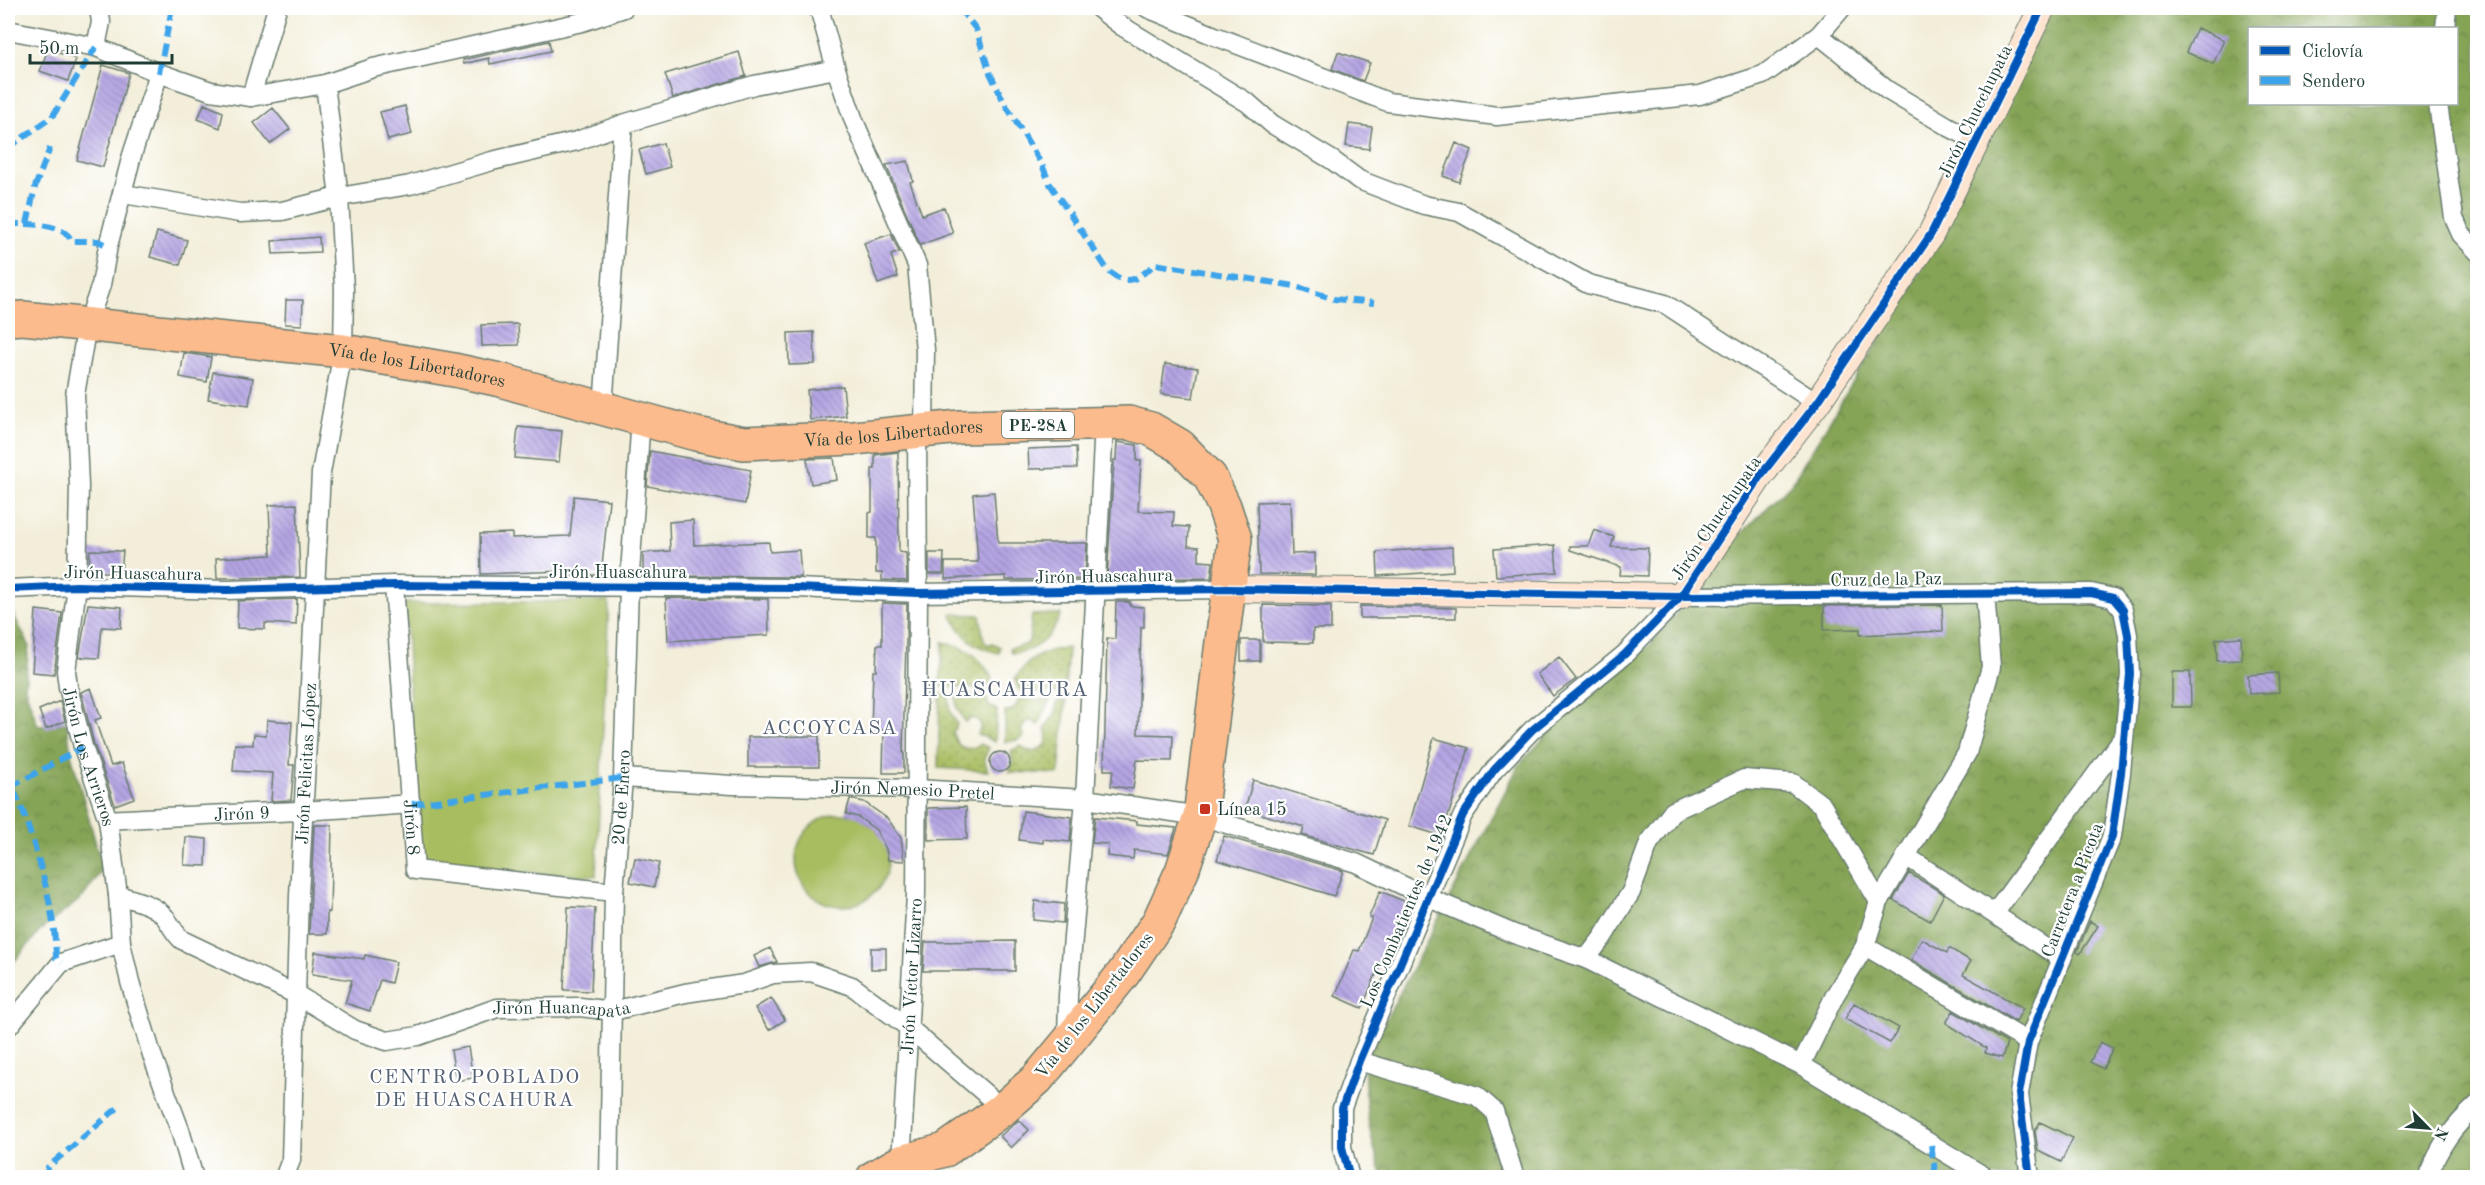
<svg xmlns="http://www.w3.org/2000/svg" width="2485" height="1185" font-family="'Old Standard TT',serif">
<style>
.green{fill:url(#green-dots);stroke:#647d4a;stroke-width:1.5}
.forest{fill:url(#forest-crowns);stroke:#527046;stroke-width:1.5;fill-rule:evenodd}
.pitch{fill:#a8bd61;stroke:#647d4a;stroke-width:1.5}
.building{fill:url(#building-back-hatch)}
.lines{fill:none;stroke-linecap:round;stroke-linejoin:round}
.street-casing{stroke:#697b6e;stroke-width:21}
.secondary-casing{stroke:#697b6e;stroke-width:28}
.highway-casing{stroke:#697b6e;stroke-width:36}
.street{stroke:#fff;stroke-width:18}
.secondary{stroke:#fde4d1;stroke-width:26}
.highway{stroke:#fbbb8d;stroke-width:33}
.quiet{stroke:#3da4eb;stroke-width:6;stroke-dasharray:12 6;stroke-linecap:butt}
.cycleway-casing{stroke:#fff;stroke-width:11}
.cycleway{stroke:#0057b8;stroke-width:8}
.poi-dot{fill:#c8321e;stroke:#fff;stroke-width:2}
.labels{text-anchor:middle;stroke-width:4.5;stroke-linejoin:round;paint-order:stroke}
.shield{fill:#fff;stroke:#627771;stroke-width:1.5}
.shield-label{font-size:16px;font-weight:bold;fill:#1f3d34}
.street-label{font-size:18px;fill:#1f3d34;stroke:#fff}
.poi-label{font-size:18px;fill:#1f3d34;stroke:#fff;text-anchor:start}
.neighbourhood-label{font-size:20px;letter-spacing:1.5px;fill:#546172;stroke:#fff}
.quarter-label{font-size:21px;letter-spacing:1.5px;fill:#546172;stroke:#fff}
</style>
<defs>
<pattern id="green-dots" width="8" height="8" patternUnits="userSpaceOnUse" patternTransform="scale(1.5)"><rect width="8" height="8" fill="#a8bd61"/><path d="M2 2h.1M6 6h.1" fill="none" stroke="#889b51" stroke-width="1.8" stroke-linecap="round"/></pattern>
<pattern id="forest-crowns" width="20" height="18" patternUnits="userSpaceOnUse" patternTransform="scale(1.5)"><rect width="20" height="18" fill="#86a457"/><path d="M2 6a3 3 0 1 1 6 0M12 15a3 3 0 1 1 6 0" fill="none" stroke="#6d8749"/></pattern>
<pattern id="building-back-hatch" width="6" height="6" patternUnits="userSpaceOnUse" patternTransform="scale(1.5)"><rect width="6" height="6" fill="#b5a5e4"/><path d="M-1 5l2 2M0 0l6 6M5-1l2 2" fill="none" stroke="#9388ba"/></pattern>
</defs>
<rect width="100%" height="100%" fill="#fff"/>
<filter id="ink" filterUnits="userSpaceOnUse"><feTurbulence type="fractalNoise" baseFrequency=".0167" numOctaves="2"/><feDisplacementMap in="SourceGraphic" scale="12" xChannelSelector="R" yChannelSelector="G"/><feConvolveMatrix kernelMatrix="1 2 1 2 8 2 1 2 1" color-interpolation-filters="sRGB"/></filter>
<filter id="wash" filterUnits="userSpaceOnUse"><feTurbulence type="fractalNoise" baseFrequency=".008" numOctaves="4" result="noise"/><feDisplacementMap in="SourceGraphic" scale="24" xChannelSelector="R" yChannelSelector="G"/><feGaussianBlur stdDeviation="1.35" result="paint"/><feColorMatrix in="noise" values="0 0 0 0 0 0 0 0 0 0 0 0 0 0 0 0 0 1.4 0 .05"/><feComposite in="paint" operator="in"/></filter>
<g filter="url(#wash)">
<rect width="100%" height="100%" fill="#f3eed9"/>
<path class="green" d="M951,614L980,615L984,641L988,645L992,643L1000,647L999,653C974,648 962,637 951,614Z
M1061,614C1052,636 1037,653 1011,653L1010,648L1025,645L1029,641L1032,615Z
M943,642C966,645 981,657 992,678L989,686L983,689L940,686Z
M1068,648L1065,693L1022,691L1017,687L1015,679C1027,659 1044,649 1068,648Z
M940,694L949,696L950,711L957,724L953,733C956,748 968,753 980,744L989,748L984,759L988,771L938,768Z
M956,696L986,697L989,706L997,710L995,742L978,734L981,726L978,720L972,718L965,722L957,708Z
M1019,699L1050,701L1038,725L1034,722L1028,721L1021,729L1024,736L1018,740L1005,742V712L1014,709Z
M1066,701L1059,774L1009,772L1013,762L1011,751L1021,746L1026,750L1035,752L1046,745L1048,735L1045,728L1055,714L1057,702Z"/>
<path class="forest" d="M2051,8H2477V1177H1383C1368,1134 1365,1107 1364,1061L1519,765L1557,724L1650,645L1743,532L1792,483L1921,270ZM2250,28H2456V104H2250Z
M8,607L10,608L29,645L25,688L38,726L67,723L71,754L103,869L83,897L41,930L8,969Z"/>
<path class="pitch" d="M609,601L596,876L418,868L405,603Z
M796 860a46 46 0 1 1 92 0a46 46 0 1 1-92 0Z"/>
<g id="blocks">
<path class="building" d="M2197,28L2224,40L2213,64L2186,52Z
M549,41L551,51L490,64L489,58L464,64L463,60Z
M48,49L76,59L68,81L40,71Z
M739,52L746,76L673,98L665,74Z
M1338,52L1370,63L1363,81L1332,69Z
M103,65L129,73L103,167L77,160Z
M204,104L223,112L220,128L198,119Z
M405,106L412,134L388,140L380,112Z
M273,108L290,129L270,144L254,123Z
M1349,124L1372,127L1369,149L1346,146Z
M663,143L670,167L646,174L639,150Z
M1456,143L1472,150L1459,182L1443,176Z
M908,161L913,181L910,182L922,215L944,207L953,233L920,245L886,165Z
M157,232L187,240L180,265L150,257Z
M891,234L899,252L891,255L898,277L878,284L864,243Z
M319,237L320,252L273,254L272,241Z
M286,300H303L302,325L285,324Z
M518,324L519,345L482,346L481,325Z
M814,332L815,364L789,365L788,333Z
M184,353L211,357L207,382L180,377Z
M1165,364L1198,368L1193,398L1161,394Z
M213,372L253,378L249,405L208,399Z
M843,386L846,416L810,420L807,390Z
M518,427L562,431L559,462L515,458Z
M1117,442L1137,445V461H1141L1138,511L1174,512L1173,526L1189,527L1188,546L1199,547V561L1213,562L1211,578L1107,579L1114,460H1116Z
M1076,447L1077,468L1029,469L1028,449Z
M650,451L751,470L745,504L647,486Z
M898,452L899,552L906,553L907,581L882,580V573H876V538H869V513L872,512V469H875V455Z
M834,458L837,480L811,484L807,459Z
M994,492L998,543H1087L1085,579L1006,580V576L945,579V562H978L973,494Z
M574,496L609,500L601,575H565L566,571L481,574L480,534L512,533V538L570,536Z
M1290,501L1292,554L1315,553V575L1259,574L1257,502Z
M297,504L300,577L217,578L216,558L271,555L269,505Z
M693,520L694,545L769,542L770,552L799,550L801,577L643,576V553L670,551L669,522Z
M1594,530L1614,537L1611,547L1648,548L1647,576L1620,575L1621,567L1570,550V546H1588Z
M1555,545L1557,572L1496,576L1494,549Z
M1452,547L1453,571L1378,576L1377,552Z
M90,550L123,551L121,573L89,571Z
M929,553H944L943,574H929Z
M666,598L768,599L769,635L668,641Z
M297,599L296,625L265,623V629L237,628L238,601Z
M1116,602H1130V606L1144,607V627H1141L1138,734L1173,735L1172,761L1137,760L1133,789L1111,786L1113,770H1104L1107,638L1115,639Z
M882,603L907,604L903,752H904V773H883L884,730H871L873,671H876L877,645H882Z
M88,604L122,607L121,628L102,627L99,658L79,657Z
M1263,605L1331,606V629H1313V643L1263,642Z
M1942,605L1943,631L1860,635V629L1824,630V606Z
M1360,606L1456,608V618H1360Z
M36,610L62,613L54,674L32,672Z
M2241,637L2242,660L2217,661L2216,639Z
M1241,640H1260V661H1241Z
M1559,657L1576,679L1553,696L1537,674Z
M2172,672H2190L2191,707H2172Z
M2278,673L2279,692L2249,694L2248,675Z
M91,688L101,718L95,720L111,766L122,763L134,798L115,805L94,744L81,692Z
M60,701L65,721L46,729L39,710Z
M267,720L292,722L289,765H294L291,800L271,801L273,773L233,771L235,744L253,745L254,734L266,735Z
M811,736H819V767H748V737Z
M1434,738L1469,748L1442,836L1409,826Z
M990 762a10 10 0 1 1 20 0a10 10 0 1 1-20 0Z
M1253,780L1385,820L1374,855L1302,835L1304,827L1245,809Z
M850,799L864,802L888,819L901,838L904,861L888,860L886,849L876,830L858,817L846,814Z
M966,807L967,839L928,840V808Z
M1023,811L1072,817L1070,842L1043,839V843L1019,840Z
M1095,817L1137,821V824L1176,828L1168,854L1134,850L1133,859L1107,856L1108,844L1092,843Z
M314,825H332L330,912H327V934H309Z
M1224,836L1343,871L1334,896L1217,860Z
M186,837L207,839L206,866L184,865Z
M635,858L659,863L654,887L630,882Z
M1909,873L1944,894L1930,921L1893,900Z
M1380,891L1406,902L1362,1008L1335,996L1354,950L1359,951L1372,918L1369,917Z
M1035,901L1064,904L1063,923L1033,920Z
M568,907L595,908L591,991L564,990Z
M2090,921L2098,926L2080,954L2077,952Z
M1922,939L1947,953L1949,948L1971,961L1963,975L2023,1008L2016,1022L1911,960Z
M1015,941V971H923L925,942Z
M770,948L777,962L759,967L754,956Z
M871,948H886V969H871Z
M315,952L364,959L365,955L396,962L391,983L380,980L370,1011L345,1003L352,980L312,974Z
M771,998L785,1020L769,1030L755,1008Z
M1854,1003L1899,1028L1890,1043L1845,1019Z
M1953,1011L2007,1043L2002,1058L1985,1053L1986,1048L1946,1023Z
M2100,1042L2113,1048L2103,1069L2090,1062Z
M468,1047L473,1078L456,1081L451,1050Z
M1019,1120L1029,1130L1011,1148L1000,1136Z
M2040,1122L2073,1138L2061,1162L2038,1151L2035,1131Z"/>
</g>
</g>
<g filter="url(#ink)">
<use href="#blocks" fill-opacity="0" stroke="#697b6e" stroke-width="1.5"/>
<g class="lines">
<g class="street-casing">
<g id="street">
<path d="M819,8L836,69L854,121L917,265L925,350L924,431"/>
<path d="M1098,8L1120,25L1248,103L1272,124L1332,160L1359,180L1424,205L1459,212L1588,284L1665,304L1817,403"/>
<path d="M1147,8L1215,36L1388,102L1497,116L1700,95L1763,75L1819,35L1842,8"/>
<path d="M2445,28L2447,8"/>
<path d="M8,30L96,47L159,73L211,91L251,97L325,84L373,68L582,22L624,8"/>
<path d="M1819,35L1887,90L1949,127L1977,141"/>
<path d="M96,47L101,22L99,8"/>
<path id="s1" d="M159,73L132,155L108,246L101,285L87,325L75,395L79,486L77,586L66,671L68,687L83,747L108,820L118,895L121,943L130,982L152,1055L180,1130L194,1178"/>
<path d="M251,97L277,8"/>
<path d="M2438,104L2454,218L2461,234L2478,252"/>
<path d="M123,194L240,213L282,211L339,197L410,185L492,161L577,141L623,124L754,85L836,69"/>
<path d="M603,408L623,124"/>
<path id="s2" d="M394,585L415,870L614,892"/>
<path d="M8,589L77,586L227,590L394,585L796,588L918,593L1229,589"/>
<path d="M1985,593L1991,667L1967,753L1879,902L1865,946L2028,1042"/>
<path id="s3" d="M623,778L732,785L917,789L1085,799L1200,816L1356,863L1429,898L1514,934L1586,959L1801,1065L1987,1178"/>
<path id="s4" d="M108,820C209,814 311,812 412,804"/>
<path d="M1906,856L2062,959"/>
<path id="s5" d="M118,895C134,900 154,904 165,917C171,925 174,933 182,940L297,995L355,1030L387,1041L418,1036L497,1008L580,1007L613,1011L685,993L744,984L773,974L811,972L852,986L908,1027L1003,1109"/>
<path d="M1994,914L2124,736"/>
<path d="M1586,959L1603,937L1631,892L1649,843L1673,811L1744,779L1793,783L1822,805L1879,902"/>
<path d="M8,1027L61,963L121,943"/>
<path d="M1067,1041L1068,995L1085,799L1104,423"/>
<path d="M1359,1061L1477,1096L1494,1111L1515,1178"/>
<path d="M1801,1065L1835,995L1865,946"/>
<path id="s6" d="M901,1162L916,894L918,593L917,432"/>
<path id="s7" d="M284,1178L291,1160L299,896L321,473L343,351L344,289L339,197L325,84"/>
<path id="s8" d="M609,1178L614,892L623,778L629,587L641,418"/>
<path d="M1350,1178L1342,1147V1108L1359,1061L1463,815L1494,770L1532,730L1625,654L1681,596L2091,593L2113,598L2123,610L2128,635L2130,674L2121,773L2112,836L2028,1042L2019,1094L2030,1178"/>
<path d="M2427,1178C2440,1145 2452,1128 2478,1104"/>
</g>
</g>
<g class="secondary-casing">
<path id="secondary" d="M1229,589L1681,596L1758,479L1817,403L1931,234L2042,8"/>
</g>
<g class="highway-casing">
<g id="highway">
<path id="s9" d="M8,319L23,318L343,351L454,370L500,380L696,434L744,443L854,438L960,427L1129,423L1151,429L1180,446L1210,477L1224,506L1235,539L1200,816L1182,871L1159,921L1123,974L1067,1043L1037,1079L1003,1109L945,1150L901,1162L873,1178"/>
</g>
</g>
<use href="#street" class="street"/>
<use href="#secondary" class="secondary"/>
<use href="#highway" class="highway"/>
<path class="quiet" d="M959,8L976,29L990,73L1004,102L1042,165L1050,184L1109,272C1130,287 1137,279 1155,264L1295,286L1334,299L1374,303
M159,73L172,8
M8,148L52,117L96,47
M8,224C25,224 63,222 72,241H98L108,246
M27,224L35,187L50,148
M8,774C12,789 20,802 25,817C40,862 55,910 56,958L61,963
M11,787L83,747
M412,804L623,778
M1931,1145L1936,1178
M46,1178L48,1167L121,1105"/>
<g class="cycleway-casing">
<path id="cycleway" d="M8,589L77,586L227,590L394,585L796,588L918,593L1229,589L1681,596L1758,479L1817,403L1931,234L2042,8
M1350,1178L1342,1147V1108L1359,1061L1463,815L1494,770L1532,730L1625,654L1681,596L2091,593L2113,598L2123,610L2128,635L2130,674L2121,773L2112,836L2028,1042L2019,1094L2030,1178"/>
</g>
<use href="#cycleway" class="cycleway"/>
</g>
</g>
<rect class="poi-dot" x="1199" y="803" width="12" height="12" rx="3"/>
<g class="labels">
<rect class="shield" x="1002" y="412" width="72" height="26" rx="4.5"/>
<g class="shield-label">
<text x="1038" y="431">PE-28A</text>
</g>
<g class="street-label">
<text transform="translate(1975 111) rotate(-64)" y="6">Jirón Chucchupata</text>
<text dy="6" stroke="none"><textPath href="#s9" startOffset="412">Vía de los Libertadores</textPath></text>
<text dy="6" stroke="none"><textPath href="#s9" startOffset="898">Vía de los Libertadores</textPath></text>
<text transform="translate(1716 518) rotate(-56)" y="6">Jirón Chucchupata</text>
<text x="618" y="578">Jirón Huascahura</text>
<text transform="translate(133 573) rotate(1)" y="6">Jirón Huascahura</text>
<text transform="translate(1104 576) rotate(-1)" y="6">Jirón Huascahura</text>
<text transform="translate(1886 579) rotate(-1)" y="6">Cruz de la Paz</text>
<text dy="6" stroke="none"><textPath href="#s1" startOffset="699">Jirón Los Arrieros</textPath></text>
<text dy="6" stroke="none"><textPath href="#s7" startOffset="416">Jirón Felicitas López</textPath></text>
<text dy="6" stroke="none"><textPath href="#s3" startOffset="290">Jirón Nemesio Pretel</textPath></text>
<text dy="6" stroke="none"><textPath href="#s8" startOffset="381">20 de Enero</textPath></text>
<text dy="6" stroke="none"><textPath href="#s4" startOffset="134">Jirón 9</textPath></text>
<text dy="6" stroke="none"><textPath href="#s2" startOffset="243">Jirón 8</textPath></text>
<text transform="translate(2072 890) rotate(-69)" y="6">Carretera a Picota</text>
<text transform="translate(1406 911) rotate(-67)" y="6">Los Combatientes de 1942</text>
<text dy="6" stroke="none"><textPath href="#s6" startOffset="186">Jirón Víctor Lizarro</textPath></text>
<text transform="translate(1094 1005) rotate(-52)" y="6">Vía de los Libertadores</text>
<text dy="6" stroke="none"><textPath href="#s5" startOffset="490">Jirón Huancapata</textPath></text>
</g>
<g class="poi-label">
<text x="1217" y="815">Línea 15</text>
</g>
<g class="neighbourhood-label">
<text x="830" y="734">ACCOYCASA</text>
<text x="475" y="1083">CENTRO POBLADO<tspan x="475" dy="23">DE HUASCAHURA</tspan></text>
</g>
<g class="quarter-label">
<text x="1005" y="696">HUASCAHURA</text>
</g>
</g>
<rect width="2485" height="1185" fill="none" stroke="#fff" stroke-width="30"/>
<rect x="2248" y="27" width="210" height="78" fill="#ffffff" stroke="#a5b1ae" stroke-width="1.5"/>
<rect x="2260" y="46" width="30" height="9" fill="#0057b8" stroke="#a5b1ae" stroke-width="1.5"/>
<text x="2302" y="57" font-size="18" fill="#1f3d34">Ciclovía</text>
<rect x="2260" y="76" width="30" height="9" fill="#3da4eb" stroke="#a5b1ae" stroke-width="1.5"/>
<text x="2302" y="87" font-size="18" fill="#1f3d34">Sendero</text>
<g transform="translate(2428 1128) rotate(115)" stroke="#ffffff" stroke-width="4.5" paint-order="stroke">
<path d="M0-4.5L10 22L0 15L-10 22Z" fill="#1f3d34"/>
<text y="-9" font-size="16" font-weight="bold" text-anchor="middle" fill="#1f3d34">N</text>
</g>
<path d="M30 54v9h142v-9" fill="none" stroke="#1f3d34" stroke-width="3"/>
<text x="39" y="54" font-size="18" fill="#1f3d34" stroke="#ffffff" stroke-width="4.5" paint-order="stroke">50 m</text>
</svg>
